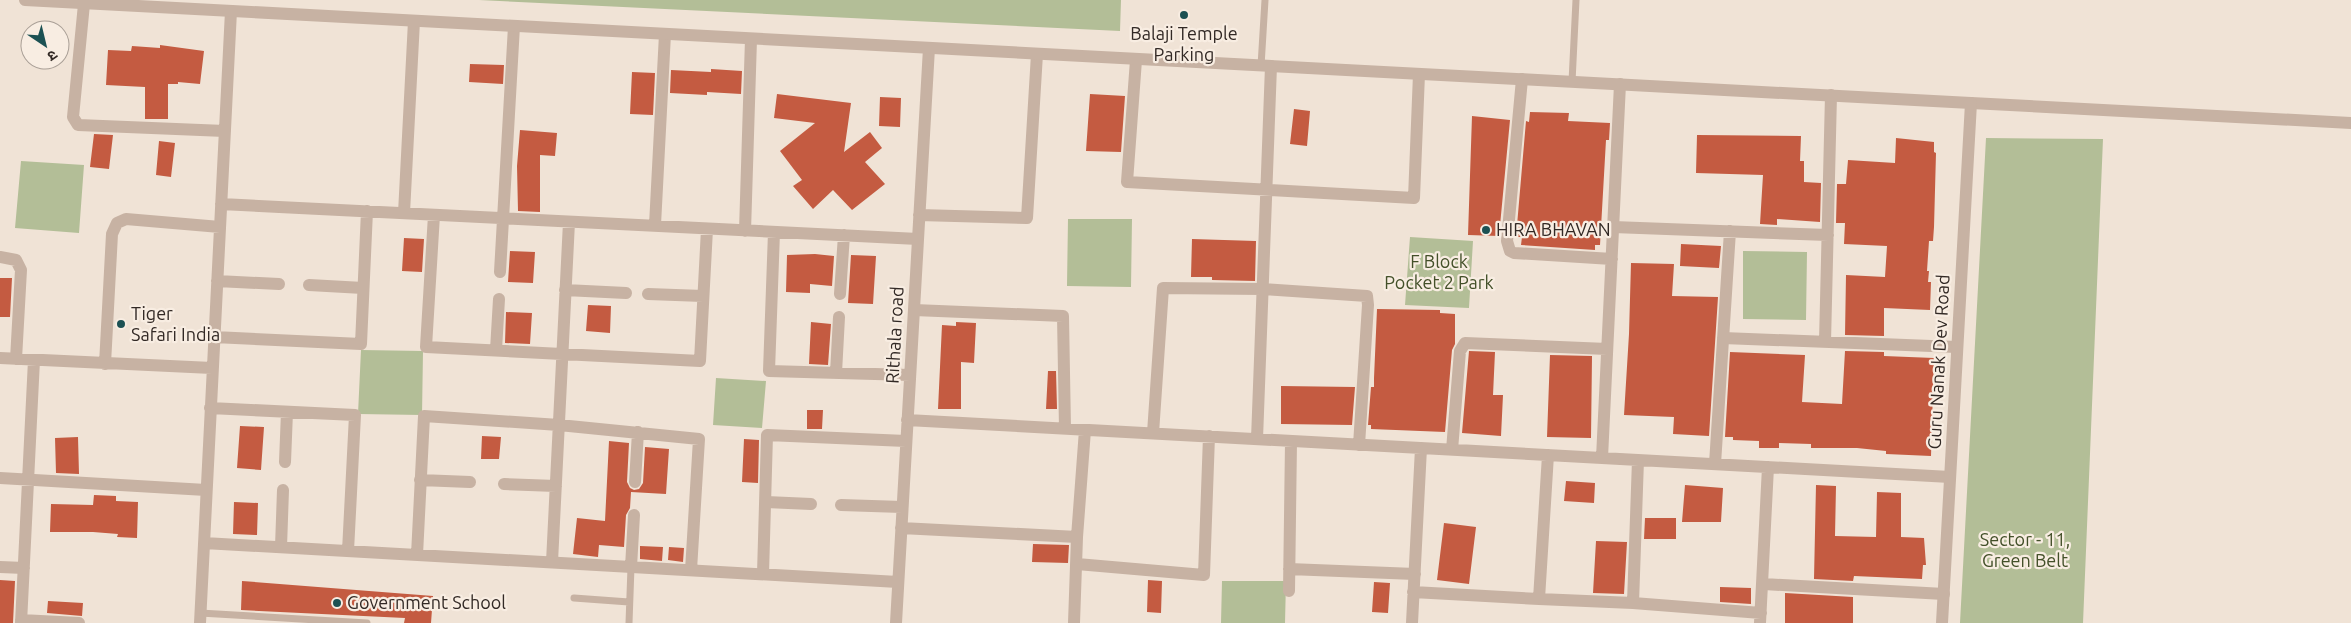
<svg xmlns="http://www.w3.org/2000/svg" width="2351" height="623" font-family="Ubuntu,'Noto Sans Devanagari',sans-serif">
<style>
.green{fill:#b3be97}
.building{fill:#c45b41}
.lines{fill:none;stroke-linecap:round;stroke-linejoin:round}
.service{stroke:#c7b2a3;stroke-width:7}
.minor{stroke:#c7b2a3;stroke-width:12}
.tertiary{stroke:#c7b2a3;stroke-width:12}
.poi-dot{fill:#1c5153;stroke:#f8ede2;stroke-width:2}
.labels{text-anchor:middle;stroke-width:4.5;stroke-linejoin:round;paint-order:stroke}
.poi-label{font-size:18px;fill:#322925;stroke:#f8ede2;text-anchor:start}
.park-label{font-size:18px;fill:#435029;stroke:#f8ede2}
.street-label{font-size:18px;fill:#322925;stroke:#f8ede2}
</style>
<rect width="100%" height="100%" fill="#f0e3d6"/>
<path class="green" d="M479,0H1121L1120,31Z
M1986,138L2103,139L2083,623H1960Z
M21,161L84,165L79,233L15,228Z
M1068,219H1132L1131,287L1067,286Z
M1410,237L1473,241L1469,308L1405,305Z
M1743,251L1807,252L1806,320L1743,319Z
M361,350L423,351L422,415L358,414Z
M716,378L766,381L762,428L713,425Z
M1222,581H1286L1285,623H1221Z"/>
<path class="building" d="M160,45L204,51L200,84L178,82V84H168V119H145V87L106,85L108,50L131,51L132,46L160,48Z
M470,64L504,65L503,84L469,82Z
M711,69L742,71L741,94L707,92V95L670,93L671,70L711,72Z
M632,72L655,73L653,115L630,114Z
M777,94L851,103L844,152L870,132L882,148L865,162L885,184L852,210L833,190L813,209L793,186L802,180L780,151L815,123L774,118Z
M1090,94L1125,96L1121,152L1086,151Z
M880,97L901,98L900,127L879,126Z
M1294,109L1310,111L1307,146L1290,144Z
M1530,112L1569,113L1568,121L1610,123L1609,140H1606L1600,245H1595V250L1521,245L1522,237H1516L1526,121L1529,122Z
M1472,116L1510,120L1499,236L1468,235Z
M520,130L557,133L555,156L540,155V212L518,211L517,166Z
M94,134L113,135L109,169L90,167Z
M1697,135L1801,136L1800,161H1804V182L1821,183L1820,222L1777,219V225L1760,224L1763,175L1696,173Z
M1896,138L1934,142V152L1936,153L1934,227L1933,241H1929L1927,271H1929L1928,282H1931L1930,310L1884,308V336L1845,335L1846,275L1885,277L1887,246L1844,244L1845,223H1836L1837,184H1846L1848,160L1895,163Z
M159,141L175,143L171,177L156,175Z
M404,238L424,239L422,272L402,271Z
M1192,239L1256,241L1255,281L1212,280V277H1191Z
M1681,244L1721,246L1719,268L1680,266Z
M510,251L535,252L533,283L508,282Z
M815,254L834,256L832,286L810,284V293L786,292L787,255Z
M851,255L876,256L873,304L848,303Z
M1631,263L1674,264L1672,296L1718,297L1709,436L1673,434L1674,417L1624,415L1629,334Z
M0,278H12L10,317H0Z
M588,305L611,306L610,333L586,331Z
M1377,309L1440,310V313L1455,314V344L1452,350L1445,432L1371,429V425H1368L1371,387H1374V378Z
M506,312L532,313L530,344L505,343Z
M811,322L831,324L828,365L809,364Z
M956,322L976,323L974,363L961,362V409H938L942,325L956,326Z
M1469,351L1495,352L1493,395H1503L1501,436L1462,433Z
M1845,351L1884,352V356L1934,358L1931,456L1886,454V451L1857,448H1811V444L1779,443V448H1759V441L1733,440V437H1725L1730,352L1805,355L1802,402L1842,404Z
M1550,355L1592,356L1591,438L1547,437Z
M1048,371H1056L1057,409H1046Z
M1281,386L1355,387L1352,425L1281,424Z
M807,410H823L822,429H807Z
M240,426L264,427L261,470L237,468Z
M482,436L501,437L499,459H481Z
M78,437L79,474L56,473L55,438Z
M744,439L759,440L758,483L742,482Z
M609,441L629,443L627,482L630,488L634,490L639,489L643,483L645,447L669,449L666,494L631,492L630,508L626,515L624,547L599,545L598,557L573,554L577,518L605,521Z
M1566,481L1595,483L1594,503L1564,501Z
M1685,485L1723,488L1721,522H1682Z
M1816,485L1836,486L1835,536L1876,537L1877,492L1901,493V537L1924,538L1926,565H1923L1922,579L1854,576L1853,581L1814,579Z
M94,495L116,496V501L138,502L137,538L117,537L118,534L93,532H50L51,504L93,505Z
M234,502L258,503L257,535L233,534Z
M1645,518H1676V539H1644Z
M1444,523L1476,527L1469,584L1437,580Z
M1596,541L1627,542L1624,594L1593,593Z
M1033,544L1069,545L1068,563L1032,562Z
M640,546L663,547L662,561L640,559Z
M669,547L684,548L683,562L668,560Z
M0,580L15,581L13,623H0Z
M1148,580L1162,581L1161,613L1147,612Z
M242,581L433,596L431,623H404L405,618L241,610Z
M1374,582L1390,583L1388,613L1372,612Z
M1720,587L1751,588V604L1720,602Z
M1785,593L1853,597V623H1785Z
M48,601L83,603L82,616L47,613Z"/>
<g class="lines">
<path class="service" d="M1261,66L1265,0
M1572,82L1576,0
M574,598L629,602
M200,613L367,623
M629,623L631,567"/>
<path class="minor" d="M84,4L73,117L78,125L225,131
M1136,60L1127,182L1414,198L1419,74
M1522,79L1507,241L1510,251L1514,253L1612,259
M1971,103L2351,123
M221,204L918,239
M404,213L414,21
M434,215L426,347L700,361L707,229
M919,215L1027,218L1037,54
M655,225L665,34
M1613,227L1828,235
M745,231L751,39
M774,232L769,371L910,375
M0,257L16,260L21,270L16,359
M500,272L514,26
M217,281L279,284
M309,285L363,288
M565,290L626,293
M648,294L703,296
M840,294L844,235
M914,310L1063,316L1065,429
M214,337L361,344L367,211
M1723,338L1957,347
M1825,342L1831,95
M496,350L499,299
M0,358L212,368
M105,364L112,234L117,223L126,219L220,227
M836,373L839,317
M210,408L355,415L348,551
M907,420L1950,477
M1153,433L1163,288L1263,289L1367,296L1368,305L1359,445
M1257,439L1271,66
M1452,450L1460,351L1465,343L1607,349
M1602,458L1620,84
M1638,460L1633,603L1761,613
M285,462L287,412
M1715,464L1730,231
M0,478L206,490
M420,480L470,482
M635,482L638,432
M504,484L556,486
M766,502L811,504
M841,505L902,507
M901,528L1077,537
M204,543L898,582
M281,547L283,490
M417,555L424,416L559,425L699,439L691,570
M552,562L569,222
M1077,564L1204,575L1209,436
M0,567L24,568
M631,567L634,515
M1289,569L1415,574
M763,574L767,435L906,441
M1764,584L1944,594
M1289,591L1291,442
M1413,592L1539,599L1548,455
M1539,599L1633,603
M21,620L79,623
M21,623L34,360
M200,623L231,11
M896,623L929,48
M1074,623L1077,537L1085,430
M1412,623L1421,448
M1760,623L1768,467"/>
<path class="tertiary" d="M25,0L1971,103L1942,623"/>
</g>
<g class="poi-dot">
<circle cx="1184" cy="15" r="5"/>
<circle cx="1486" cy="230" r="5"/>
<circle cx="121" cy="324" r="5"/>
<circle cx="337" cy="603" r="5"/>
</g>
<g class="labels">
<g class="poi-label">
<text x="1184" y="40" text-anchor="middle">Balaji Temple<tspan x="1184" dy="21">Parking</tspan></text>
<text x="1496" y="236">HIRA BHAVAN</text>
<text x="131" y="320">Tiger<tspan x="131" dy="21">Safari India</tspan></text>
<text x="347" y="609">Government School</text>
</g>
<g class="park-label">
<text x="1439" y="268">F Block<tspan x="1439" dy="21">Pocket 2 Park</tspan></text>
<text x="2025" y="546">Sector - 11,<tspan x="2025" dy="21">Green Belt</tspan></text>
</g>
<g class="street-label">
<text transform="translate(895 335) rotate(-87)" y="6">Rithala road</text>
<text transform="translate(1939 362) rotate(-87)" y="6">Guru Nanak Dev Road</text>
</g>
</g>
<g transform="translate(45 45) rotate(145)"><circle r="24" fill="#f8ede2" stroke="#a99f96"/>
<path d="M0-4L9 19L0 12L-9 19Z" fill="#1c5153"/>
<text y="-8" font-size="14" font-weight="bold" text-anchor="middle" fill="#322925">उ</text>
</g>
</svg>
